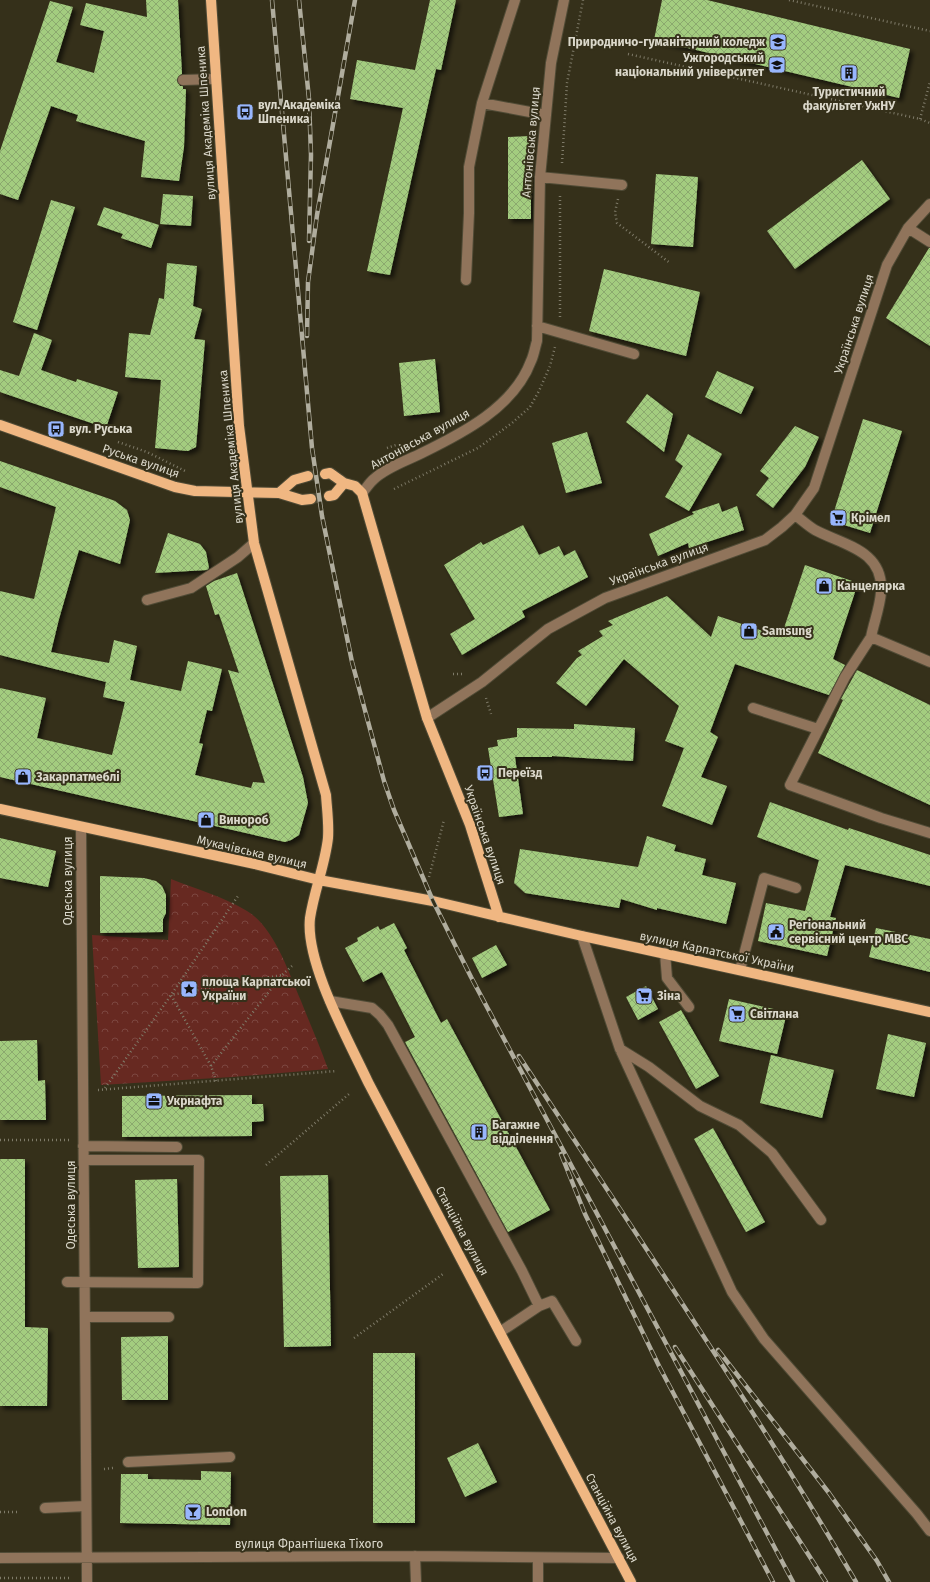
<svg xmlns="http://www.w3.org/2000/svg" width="930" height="1582" font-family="'Fira Sans',sans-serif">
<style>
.forest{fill:url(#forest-crowns)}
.building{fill:url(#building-cross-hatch);filter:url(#shadow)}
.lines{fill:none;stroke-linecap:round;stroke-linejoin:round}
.major-tunnel{stroke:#4e4935;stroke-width:10;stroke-dasharray:10 5;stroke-linecap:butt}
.minor-casing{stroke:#504b36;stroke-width:12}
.major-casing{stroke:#504b36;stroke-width:12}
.path{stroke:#7f7b69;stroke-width:2.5;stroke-dasharray:1 3;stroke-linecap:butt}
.minor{stroke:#90745b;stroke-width:10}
.major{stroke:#f0b782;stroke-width:10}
.rail-casing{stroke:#b0ad9e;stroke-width:4.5}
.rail{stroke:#35301a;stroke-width:3;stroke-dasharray:9;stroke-linecap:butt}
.labels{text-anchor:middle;stroke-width:4;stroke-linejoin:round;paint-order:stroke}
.poi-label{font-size:12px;font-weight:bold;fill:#dbd8cb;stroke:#35301a;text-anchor:start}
.street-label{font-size:12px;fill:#dbd8cb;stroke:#35301a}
</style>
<defs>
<pattern id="forest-crowns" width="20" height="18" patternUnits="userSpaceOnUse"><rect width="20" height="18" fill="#672921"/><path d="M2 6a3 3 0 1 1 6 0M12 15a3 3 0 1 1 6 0" fill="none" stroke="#7c4740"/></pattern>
<pattern id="building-cross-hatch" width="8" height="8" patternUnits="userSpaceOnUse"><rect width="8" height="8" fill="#a3cc7f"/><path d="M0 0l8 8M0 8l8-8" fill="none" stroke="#8ba96e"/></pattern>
<filter id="shadow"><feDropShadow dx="3.5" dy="3.5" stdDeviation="2" flood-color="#0009"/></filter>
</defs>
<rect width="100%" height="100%" fill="#35301a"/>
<path class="forest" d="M171,879C196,889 224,897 247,911C274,927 289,973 301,1001C310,1024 320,1046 328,1069L232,1077L101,1085L92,935L168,940Z"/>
<path class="building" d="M146,0H178L182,74L178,77L177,81L180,86H183V89H186L184,147L179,181L141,177L145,141L76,121L78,115L51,106L18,200L0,194V151L50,1L73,7L56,62L94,73L104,31L80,25L86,3L147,17Z
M430,0H456L441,70L436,69L390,275L367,271L403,108L350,99L357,60L415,70Z
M662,0H707L910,49L899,98L654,40Z
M531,136V219H508V137Z
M862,160L890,199L795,269L767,231Z
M656,174L698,177L693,247L651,244Z
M163,194L193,196L191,226L160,224Z
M51,200L75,207L37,330L13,322Z
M104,207L159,225L151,248L121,238L123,234L97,225Z
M929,248H930V346L886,318Z
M167,263L197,266L193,306L202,309L194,339L205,340L196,447L188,451L155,448L161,380L125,377L129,333L150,335L159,298L164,299Z
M604,269L700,292L686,356L589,331Z
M34,333L52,340L41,370L76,382L77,379L118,392L106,428L0,392V370L19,376Z
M435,359L440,412L404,416L399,363Z
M717,371L754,387L741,414L705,397Z
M647,394L673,414L664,452L626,422Z
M863,419L902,431L870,533L831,521Z
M795,426L819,437L805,467L773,508L756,495L769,478L760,471Z
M587,432L602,483L566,493L552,443Z
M688,434L722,454L689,511L665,497L683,466L675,460Z
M0,461L107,498L115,501L127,510L130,520L128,529L120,564L79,550L59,619L51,652L109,663L114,640L137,646L130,680L181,691L188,661L222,669L212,711L207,710L199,743L203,744L195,775L251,788L253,782L265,783L228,670L239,673L219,614L215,615L206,586L214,581L237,573L303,777L308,803L299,835L291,840L285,842L0,777V688L46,698L37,738L112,755L125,702L103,697L106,682L0,655V591L34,599L56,507L0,487Z
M719,503L722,512L737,506L744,530L689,548L688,543L658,556L649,534L694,514L692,512Z
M523,525L539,555L559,546L564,556L575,550L588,577L522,611L525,617L462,655L450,634L475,619L444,565L481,542L483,545Z
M168,533L200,544L206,552L209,568L207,570L155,573Z
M805,565L858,583L833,659L845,665L829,695L735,664L710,732L718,737L701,777L727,786L712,825L662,806L684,748L665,741L679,706L624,659L586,706L556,683L577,658L582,655L578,651L603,636L599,631L613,625L608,621L667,596L711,637L718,616L781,637Z
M857,670L930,705V805L818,753L843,700L841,699Z
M574,724L635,728L633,761L552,756V757H515L523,814L499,817L488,748L498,746L497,740L517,737V728L574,729Z
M770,802L848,830L849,828L930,855V886L845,865L830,917L836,918L827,956L758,941L766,903L805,911L819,860L757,837Z
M647,836L676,845L674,851L706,859L702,875L736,883L726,924L657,908V910L621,899L619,908L525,893L514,883L520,849L638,867Z
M0,838L56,851L48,887L0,878Z
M100,876L144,878L156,881L162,886L166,895V913L163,919V932L100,933Z
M394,923L407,948L404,950L441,1023L447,1019L550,1210L508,1232L405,1042L415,1037L382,972L363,982L345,948L358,941L357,938L378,926L380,930Z
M876,928L930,939V972L869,957Z
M496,945L507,965L482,978L472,958Z
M646,986L658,1009L638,1020L626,997Z
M729,999L787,1012L777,1054L719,1041Z
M681,1010L719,1076L696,1089L659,1022Z
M888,1034L926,1043L914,1097L876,1089Z
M37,1040L38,1081L45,1080L46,1120H0V1041Z
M771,1055L834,1070L822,1118L760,1103Z
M252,1095V1104H263L264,1121L252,1122V1136L122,1137V1096Z
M713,1128L765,1222L746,1232L694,1139Z
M0,1159H25V1327L48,1328L47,1406H0Z
M328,1175L331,1346L284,1347L280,1176Z
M177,1179L179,1267L138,1268L135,1180Z
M168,1336V1400H122L121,1337Z
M373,1353H415V1523H373Z
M478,1443L497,1482L465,1497L447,1458Z
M201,1471L231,1472L230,1525L120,1523L121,1474H148V1479L201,1480Z"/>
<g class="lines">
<path class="major-tunnel" d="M308,476L325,474
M311,499L329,496"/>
<g class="minor-casing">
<path id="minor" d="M515,0L482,103L546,115
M183,80L216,79
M540,177L622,185
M908,228L930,242
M466,280L469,213V167L482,103
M537,326L634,354
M362,493C366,489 369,483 374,479C387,467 406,461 422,453C463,433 514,407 531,361C534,355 535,347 537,341L540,177L551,63L564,0
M795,515C802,520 808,526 815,530C843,545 884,550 881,592C880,607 874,622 871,637L930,662
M147,600L191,588L238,557L254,543
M871,637L845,677L790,785L881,818L930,833
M753,708L818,729
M427,718L482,682L548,629L605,598L765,540L782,527L795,515L814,488L887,265L908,228L930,204
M81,827L87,1582
M582,936L620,1049L732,1292L764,1339L917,1514L930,1531
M665,953L667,978L689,1007
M740,970L764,878L796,888
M330,1001L372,1008L380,1015L388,1025L522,1271L539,1306L500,1332
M620,1049L649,1067L700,1106L739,1125L772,1153L821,1220
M83,1146L177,1147
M67,1282L198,1283L199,1160H84
M539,1306L552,1301L576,1341
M85,1317H169
M128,1462L230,1457
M45,1508L86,1506
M415,1556L416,1582
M0,1558L415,1556L619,1558
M538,1582V1558"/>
</g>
<g class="major-casing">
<path id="major" d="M211,0L239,426L254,543L326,795C327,810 329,823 328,838C325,865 314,891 310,918C305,963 349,1041 368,1082L631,1582
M0,425L175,487L195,491L279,493L302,500L311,499
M325,474L330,473L344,483L355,486L362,493L427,718L470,825L499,917
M279,493L294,480L308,476
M329,496L334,495L344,483
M0,809L255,864L319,880L433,901L582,936L643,949L930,1012"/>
</g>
<path class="path" d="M789,0L930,31
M628,54L920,119L930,123
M920,119L930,82
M562,163L567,83L583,0
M618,199L615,212L617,223L670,263
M560,317V194
M118,442L147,452L187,472
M387,448L399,444
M394,489L478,448L512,423L530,407L539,391L550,366L555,347
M453,674H463
M486,698L491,714
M429,877L444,820
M211,1066L282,975L292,966
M216,1081L211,1066L171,995L282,975
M105,1088L171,995L238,896
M98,1090L337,1071
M0,1140H69
M266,1165L349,1094
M354,1338L443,1274
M104,1469L113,1468
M0,1512H17
M0,1578H70"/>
<use href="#minor" class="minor"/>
<use href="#major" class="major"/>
<g class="rail-casing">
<path id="rail" d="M272,0L312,448L322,516L352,662L384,781L394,810L433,901L471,977L793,1582
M299,0L309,99L311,155L309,241
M307,336L308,282L317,215L355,0
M519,1056C633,1230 751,1402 856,1582
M561,1154L585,1214L659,1366L773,1582
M675,1347L826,1582
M718,1350L829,1493L877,1561L889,1582"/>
</g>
<use href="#rail" class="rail"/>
</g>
<defs>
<g id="university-square" transform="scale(0.9)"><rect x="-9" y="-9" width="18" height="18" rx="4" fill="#98b6fd" stroke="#35301a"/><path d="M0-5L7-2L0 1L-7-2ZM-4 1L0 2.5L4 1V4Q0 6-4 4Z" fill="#111"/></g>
<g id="building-square" transform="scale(0.9)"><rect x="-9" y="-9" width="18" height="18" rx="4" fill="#98b6fd" stroke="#35301a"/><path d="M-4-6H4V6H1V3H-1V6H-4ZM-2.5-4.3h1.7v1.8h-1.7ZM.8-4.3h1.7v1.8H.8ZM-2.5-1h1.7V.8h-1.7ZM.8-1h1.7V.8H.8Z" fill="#111"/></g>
<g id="bus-square" transform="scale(0.9)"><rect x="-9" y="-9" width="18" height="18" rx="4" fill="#98b6fd" stroke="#35301a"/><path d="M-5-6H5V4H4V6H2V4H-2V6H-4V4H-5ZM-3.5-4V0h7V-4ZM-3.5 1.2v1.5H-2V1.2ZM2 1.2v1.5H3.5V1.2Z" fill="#111"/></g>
<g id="supermarket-square" transform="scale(0.9)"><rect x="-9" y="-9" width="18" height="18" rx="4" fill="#98b6fd" stroke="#35301a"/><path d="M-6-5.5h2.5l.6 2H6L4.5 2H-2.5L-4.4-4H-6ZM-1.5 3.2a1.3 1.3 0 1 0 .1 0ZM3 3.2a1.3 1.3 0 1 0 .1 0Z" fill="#111"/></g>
<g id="shop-square" transform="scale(0.9)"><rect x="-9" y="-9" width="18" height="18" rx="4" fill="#98b6fd" stroke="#35301a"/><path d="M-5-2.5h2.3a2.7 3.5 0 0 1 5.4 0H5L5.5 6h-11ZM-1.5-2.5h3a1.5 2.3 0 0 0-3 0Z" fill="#111"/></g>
<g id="civic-square" transform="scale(0.9)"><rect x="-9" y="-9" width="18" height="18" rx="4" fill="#98b6fd" stroke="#35301a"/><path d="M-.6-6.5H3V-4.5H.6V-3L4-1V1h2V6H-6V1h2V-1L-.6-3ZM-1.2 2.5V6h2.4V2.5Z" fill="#111"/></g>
<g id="sight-square" transform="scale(0.9)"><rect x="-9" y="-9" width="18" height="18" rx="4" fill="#98b6fd" stroke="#35301a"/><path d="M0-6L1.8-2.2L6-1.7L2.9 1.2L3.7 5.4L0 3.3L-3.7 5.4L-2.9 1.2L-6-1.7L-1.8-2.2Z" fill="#111"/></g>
<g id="office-square" transform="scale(0.9)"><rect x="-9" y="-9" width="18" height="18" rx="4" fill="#98b6fd" stroke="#35301a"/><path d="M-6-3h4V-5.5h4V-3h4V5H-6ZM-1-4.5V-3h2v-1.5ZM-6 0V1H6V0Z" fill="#111"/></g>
<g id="bar-square" transform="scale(0.9)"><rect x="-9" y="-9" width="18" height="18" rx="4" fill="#98b6fd" stroke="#35301a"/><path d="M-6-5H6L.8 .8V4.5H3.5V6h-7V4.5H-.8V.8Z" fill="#111"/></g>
</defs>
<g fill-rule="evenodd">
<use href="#university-square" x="778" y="42"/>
<use href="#university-square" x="777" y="65"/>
<use href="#building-square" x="849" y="73"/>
<use href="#bus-square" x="245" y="112"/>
<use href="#bus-square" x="56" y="429"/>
<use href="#supermarket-square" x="838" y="518"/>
<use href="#shop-square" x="824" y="586"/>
<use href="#shop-square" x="749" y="631"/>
<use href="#bus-square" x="485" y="773"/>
<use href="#shop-square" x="23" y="777"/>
<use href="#shop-square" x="206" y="820"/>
<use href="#civic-square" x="776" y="932"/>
<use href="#sight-square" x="189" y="989"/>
<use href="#supermarket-square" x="644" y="996"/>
<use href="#supermarket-square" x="737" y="1014"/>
<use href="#office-square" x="154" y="1101"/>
<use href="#building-square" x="479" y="1132"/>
<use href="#bar-square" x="193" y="1512"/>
</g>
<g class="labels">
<g class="poi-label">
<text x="765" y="46" text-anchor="end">Природничо-гуманітарний коледж</text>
<text x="764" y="62" text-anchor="end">Ужгородський<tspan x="764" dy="14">національний університет</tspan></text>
<text x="849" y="96" text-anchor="middle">Туристичний<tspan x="849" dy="14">факультет УжНУ</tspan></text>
<text x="258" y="109">вул. Академіка<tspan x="258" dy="14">Шпеника</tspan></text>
<text x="69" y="433">вул. Руська</text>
<text x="851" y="522">Крімел</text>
<text x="837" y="590">Канцелярка</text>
<text x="762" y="635">Samsung</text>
<text x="498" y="777">Переїзд</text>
<text x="36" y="781">Закарпатмеблі</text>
<text x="219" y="824">Винороб</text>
<text x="789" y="929">Регіональний<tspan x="789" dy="14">сервісний центр МВС</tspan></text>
<text x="202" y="986">площа Карпатської<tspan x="202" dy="14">України</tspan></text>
<text x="657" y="1000">Зіна</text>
<text x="750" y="1018">Світлана</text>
<text x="167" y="1105">Укрнафта</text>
<text x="492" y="1129">Багажне<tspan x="492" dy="14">відділення</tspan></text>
<text x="206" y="1516">London</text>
</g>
<g class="street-label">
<text transform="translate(206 123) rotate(-94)" y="4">вулиця Академіка Шпеника</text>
<text transform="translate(531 142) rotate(-85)" y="4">Антонівська вулиця</text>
<text transform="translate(854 324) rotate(-72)" y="4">Українська вулиця</text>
<text transform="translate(420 439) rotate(-29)" y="4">Антонівська вулиця</text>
<text transform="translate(231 447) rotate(-96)" y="4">вулиця Академіка Шпеника</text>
<text transform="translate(141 461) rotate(19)" y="4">Руська вулиця</text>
<text transform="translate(659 564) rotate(-20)" y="4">Українська вулиця</text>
<text transform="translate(485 835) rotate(71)" y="4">Українська вулиця</text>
<text transform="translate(252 852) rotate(13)" y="4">Мукачівська вулиця</text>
<text transform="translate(68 881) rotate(-90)" y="4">Одеська вулиця</text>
<text transform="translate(717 952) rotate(12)" y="4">вулиця Карпатської України</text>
<text transform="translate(71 1205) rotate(-90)" y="4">Одеська вулиця</text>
<text transform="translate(462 1231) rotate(62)" y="4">Станційна вулиця</text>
<text transform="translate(612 1518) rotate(62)" y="4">Станційна вулиця</text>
<text x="309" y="1548">вулиця Франтішека Тіхого</text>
</g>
</g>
</svg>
